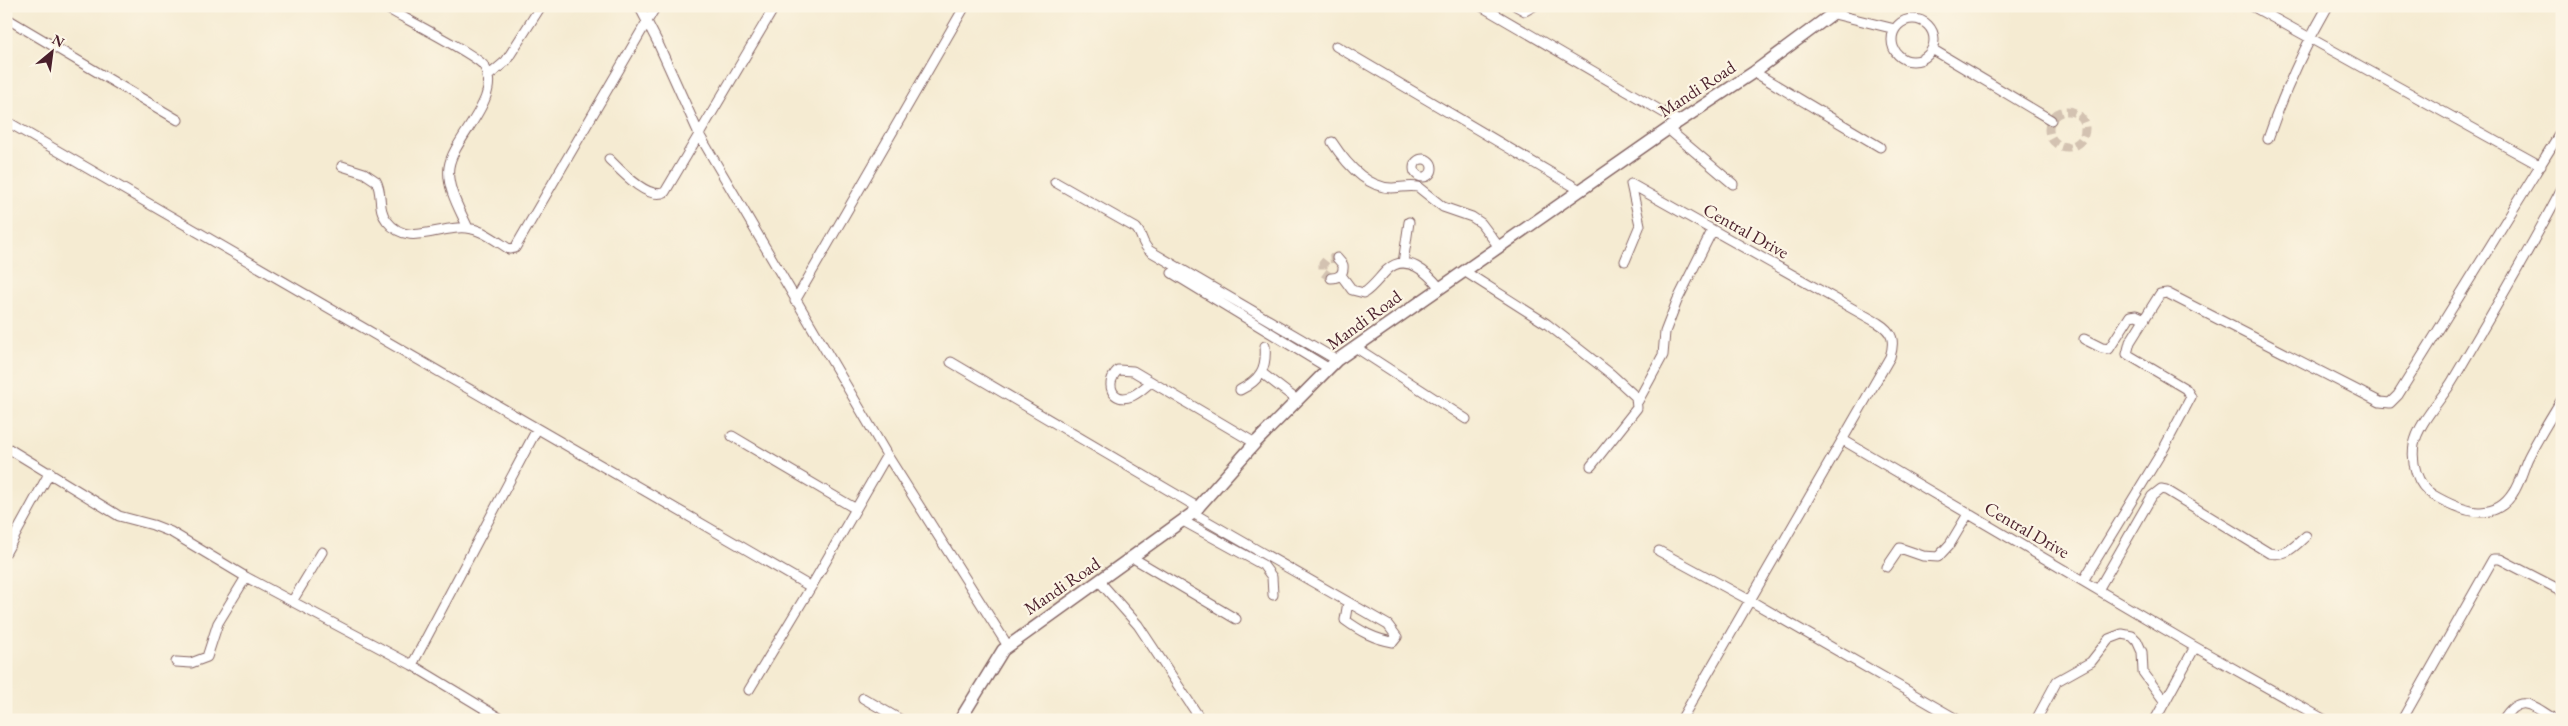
<svg xmlns="http://www.w3.org/2000/svg" width="2568" height="726" font-family="'EB Garamond',serif">
<style>
.lines{fill:none;stroke-linecap:round;stroke-linejoin:round}
.minor-tunnel{stroke:#d3c2b1;stroke-width:9;stroke-dasharray:9 4.5;stroke-linecap:butt}
.minor-casing{stroke:#866665;stroke-width:11}
.tertiary-casing{stroke:#866665;stroke-width:14}
.minor{stroke:#fff;stroke-width:9}
.tertiary{stroke:#fff;stroke-width:11}
.labels{text-anchor:middle;stroke-width:4.5;stroke-linejoin:round;paint-order:stroke}
.street-label{font-size:18px;fill:#4a1f2b;stroke:#fcf5e5}
</style>
<rect width="100%" height="100%" fill="#fcf5e5"/>
<filter id="ink" filterUnits="userSpaceOnUse"><feTurbulence type="fractalNoise" baseFrequency=".02" numOctaves="2"/><feDisplacementMap in="SourceGraphic" scale="10" xChannelSelector="R" yChannelSelector="G"/><feConvolveMatrix kernelMatrix="1 2 1 2 8 2 1 2 1" color-interpolation-filters="sRGB"/></filter>
<filter id="wash" filterUnits="userSpaceOnUse"><feTurbulence type="fractalNoise" baseFrequency=".0096" numOctaves="4" result="noise"/><feDisplacementMap in="SourceGraphic" scale="20" xChannelSelector="R" yChannelSelector="G"/><feGaussianBlur stdDeviation="1.12" result="paint"/><feColorMatrix in="noise" values="0 0 0 0 0 0 0 0 0 0 0 0 0 0 0 0 0 1.4 0 .05"/><feComposite in="paint" operator="in"/></filter>
<g filter="url(#wash)">
<rect width="100%" height="100%" fill="#f5ebd2"/>
</g>
<g filter="url(#ink)">
<g class="lines">
<path class="minor-tunnel" d="M2049 129a18 18 0 1 1 36 0a18 18 0 1 1-36 0Z
M1331,278L1323,272V264L1327,259L1337,258"/>
<g class="minor-casing">
<path id="minor" d="M383,6C400,16 477,55 484,66C504,97 453,138 449,167C446,187 460,210 468,228
M639,6L657,41L700,136L887,455L1008,646
M1481,6L1680,122
M1516,6L1525,11L1534,6
M2252,6L2541,166
M1834,14L1895,29
M6,18L178,120
M1892 40a21 21 0 1 1 42 0a21 21 0 1 1-42 0Z
M1336,46L1580,190
M1932,49L2051,120
M1754,72L1880,147
M487,77L506,61L541,6
M6,121L811,587L887,455
M1668,129L1733,184
M2268,139C2284,92 2303,49 2328,6
M1332,142C1345,162 1365,187 1391,188C1400,188 1409,185 1418,187L1443,207L1472,217L1481,223L1499,247
M609,159C620,170 648,201 665,192L775,6
M1414 168a9 9 0 1 1 18 0a9 9 0 1 1-18 0Z
M342,166L364,173L376,181C383,193 377,209 387,221C409,250 443,222 472,229C484,231 498,242 509,249L515,248L656,6
M1055,182L1136,228C1143,235 1141,244 1150,251L1337,360
M1631,184L1878,323C1893,332 1895,341 1890,357L1681,720
M2562,188C2528,253 2490,317 2453,380C2442,399 2418,423 2414,445C2411,463 2417,485 2433,495C2459,510 2493,525 2513,493C2520,483 2523,469 2528,458C2538,438 2550,419 2562,399
M1625,261L1640,225L1631,184
M1403,263L1409,222
M1464,271L1547,324L1611,374L1636,397L1637,408L1591,466
M1172,273L1328,368
M1341,275L1352,290L1364,293C1373,287 1379,278 1387,270C1406,252 1428,273 1440,288
M1331,278C1339,278 1344,274 1343,265L1337,258
M795,301L965,6
M2084,339L2102,348L2109,349L2130,316L2136,315L2145,319
M1355,347L1466,419
M951,362L1199,508
M1262,373L1297,400
M1151,382C1145,387 1139,393 1132,396C1112,404 1104,383 1118,370L1133,371L1255,443
M1240,390C1260,380 1267,369 1265,346
M1638,401L1663,355L1665,332L1677,301L1712,231
M732,436L856,509
M1843,440L2195,647L2325,720
M6,447L119,516L153,525L171,532L246,577L412,665L503,720
M1193,513L1210,523L1388,625L1397,637L1393,642C1374,639 1360,631 1345,620L1348,602
M1183,521L1263,565L1272,577L1273,595
M1659,551L1751,601L1958,720
M6,552L50,472
M1133,558L1236,619
M1887,567L1900,548L1923,556L1938,557L1950,544L1968,514
M2083,581L2164,448L2191,397L2186,389L2127,354L2130,342L2160,294L2167,293L2380,402L2390,403L2398,395L2431,342L2562,130
M1100,582L1138,625L1201,720
M2098,590L2152,496L2161,489L2166,490L2269,553C2286,557 2294,547 2306,536
M293,600L322,552
M176,662L191,663L207,657L218,623L246,577
M412,665L537,429
M749,690L811,587
M863,698L901,720
M2036,720L2057,681L2091,662L2109,639L2122,634L2132,636L2137,641L2142,652L2143,672L2165,702
M2155,720L2195,647
M2402,720L2493,559H2500L2562,591
M2503,720C2520,691 2534,707 2556,720"/>
</g>
<g class="tertiary-casing">
<path id="tertiary" d="M960,720L1003,650L1193,513L1255,443L1337,360L1668,129L1754,72L1843,6"/>
</g>
<use href="#minor" class="minor"/>
<use href="#tertiary" class="tertiary"/>
</g>
</g>
<g class="labels">
<g class="street-label">
<text transform="translate(1697 89) rotate(-33)" y="6">Mandi Road</text>
<text transform="translate(1746 231) rotate(29)" y="6">Central Drive</text>
<text transform="translate(1364 320) rotate(-36)" y="6">Mandi Road</text>
<text transform="translate(2027 530) rotate(30)" y="6">Central Drive</text>
<text transform="translate(1062 586) rotate(-34)" y="6">Mandi Road</text>
</g>
</g>
<rect width="2568" height="726" fill="none" stroke="#fcf5e5" stroke-width="25"/>
<g transform="translate(52 52) rotate(29)" stroke="#fcf5e5" stroke-width="4" paint-order="stroke">
<path d="M0-4L9 19L0 12L-9 19Z" fill="#4a1f2b"/>
<text y="-8" font-size="14" font-weight="bold" text-anchor="middle" fill="#4a1f2b">N</text>
</g>
</svg>
